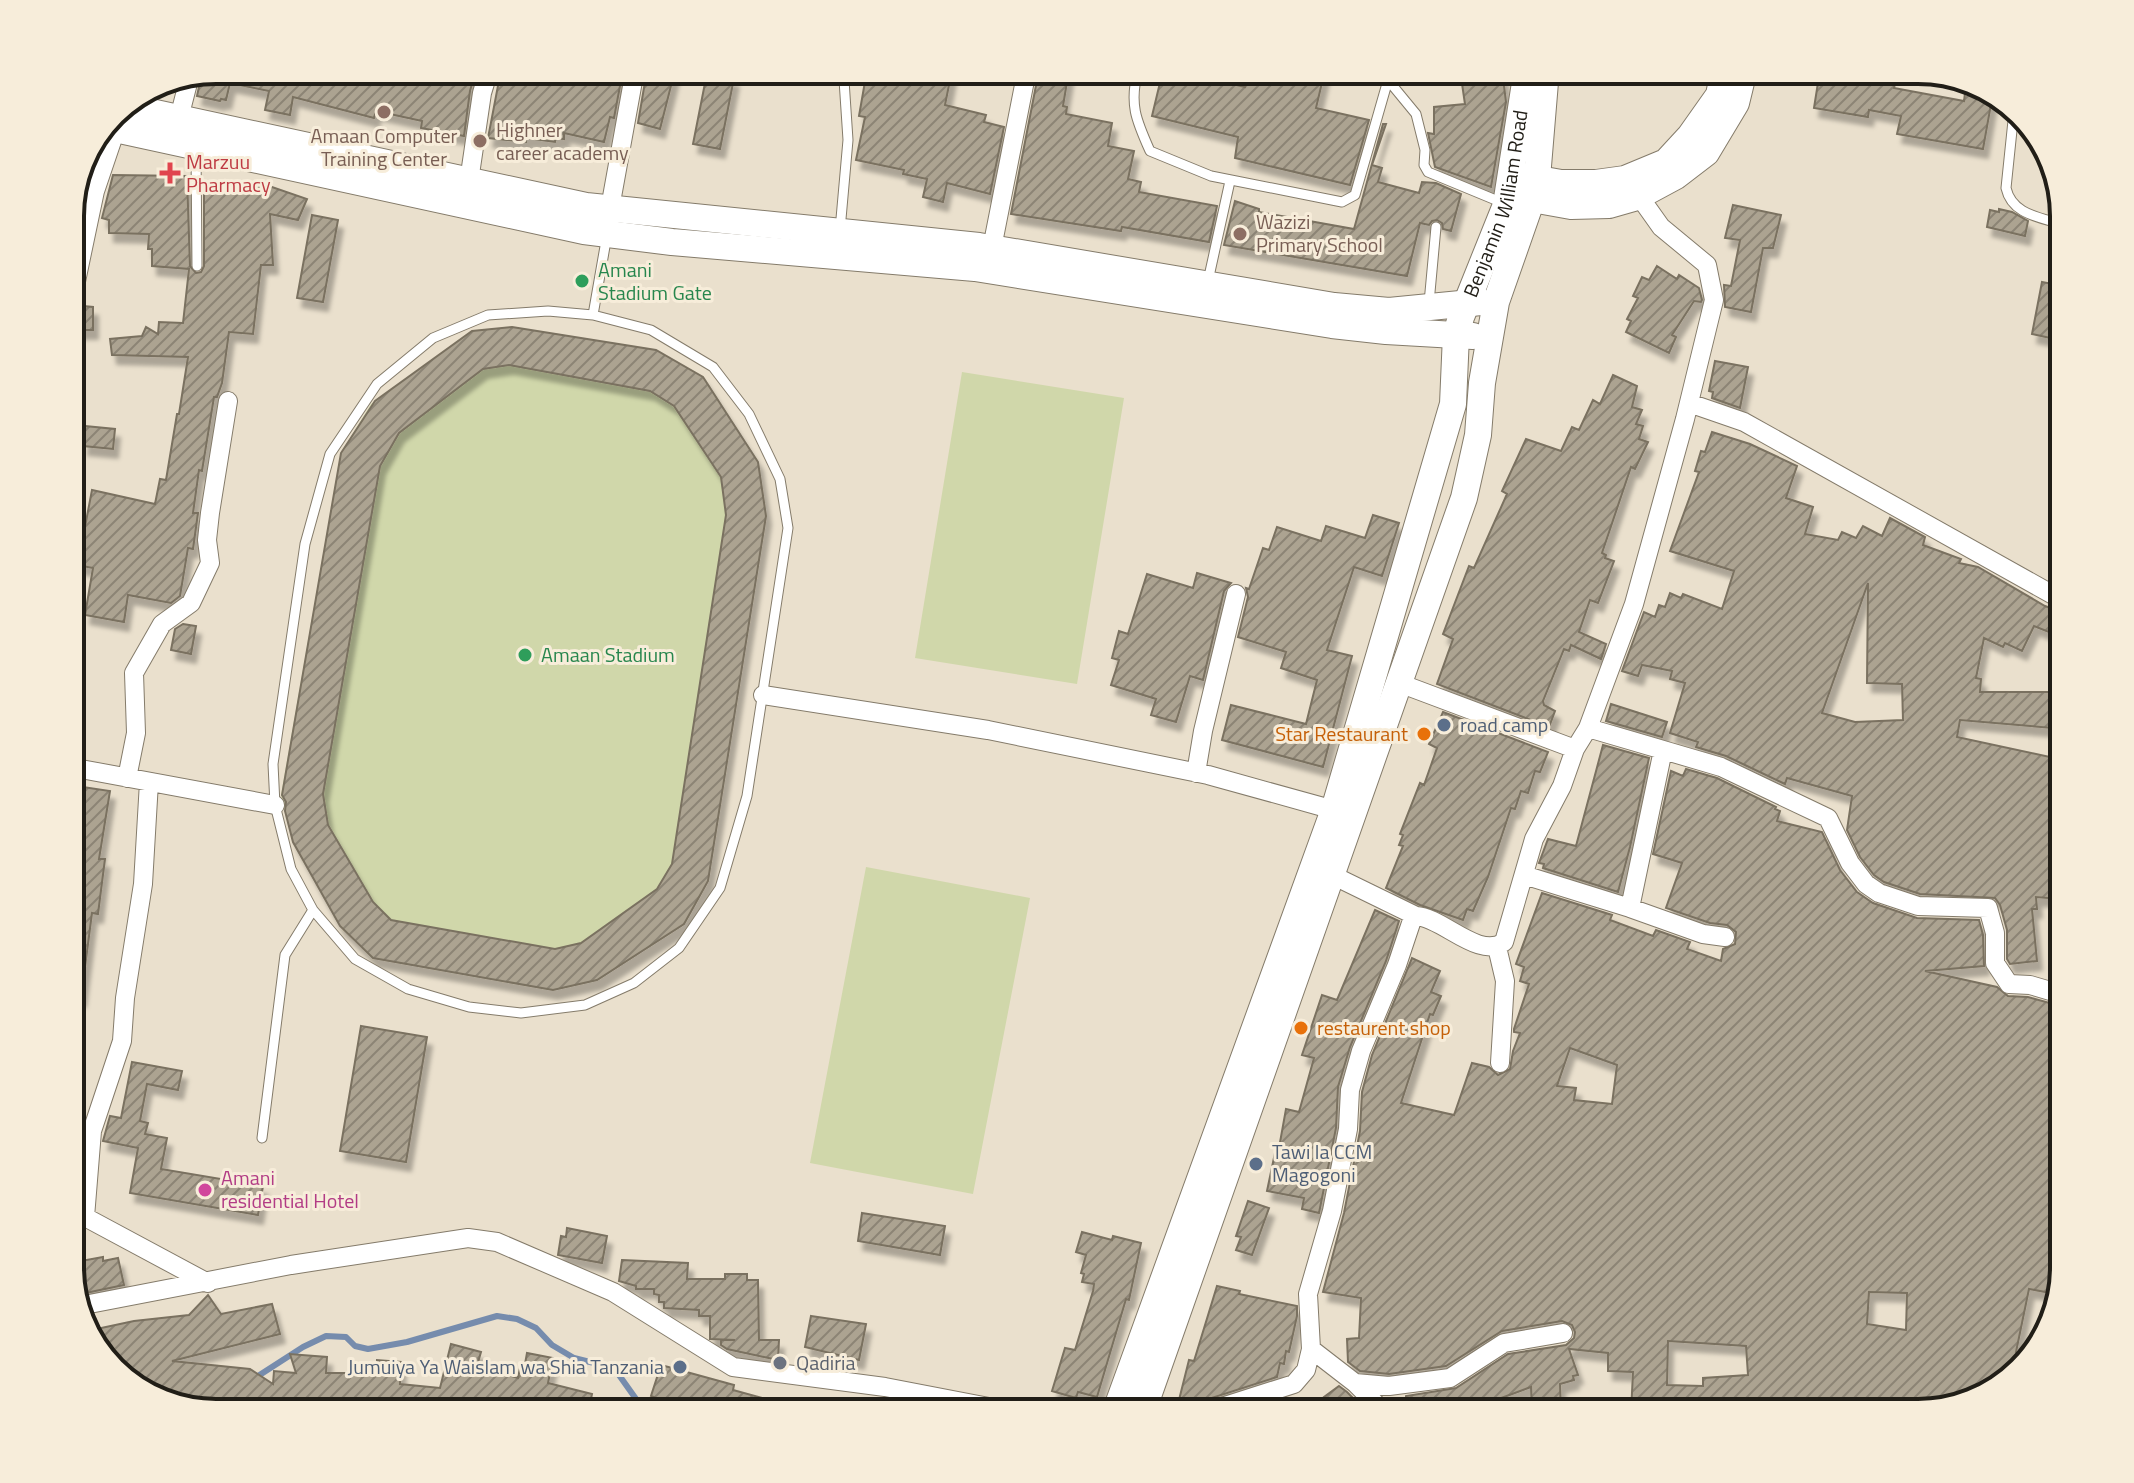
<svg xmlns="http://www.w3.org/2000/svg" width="2134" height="1483" font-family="'Titillium Web',sans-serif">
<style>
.green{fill:#d0d7aa}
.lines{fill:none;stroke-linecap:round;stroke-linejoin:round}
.stream{stroke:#768cad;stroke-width:6}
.building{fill:url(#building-hatch);stroke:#7a7160;stroke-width:2;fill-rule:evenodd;filter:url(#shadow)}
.service-casing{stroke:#847b6a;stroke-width:11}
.minor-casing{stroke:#847b6a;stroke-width:20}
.secondary-casing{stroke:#847b6a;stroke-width:28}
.service{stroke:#fff;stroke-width:9}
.minor{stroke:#fff;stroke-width:18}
.secondary{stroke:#fff;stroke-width:26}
.education-dot{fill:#8d6e63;stroke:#f7edda;stroke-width:3}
.health-dot{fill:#e0444e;stroke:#f7edda;stroke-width:3}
.leisure-dot{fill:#2e9e5b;stroke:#f7edda;stroke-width:3}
.service-dot{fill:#5c6f8a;stroke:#f7edda;stroke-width:3}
.food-dot{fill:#e8710a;stroke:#f7edda;stroke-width:3}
.hotel-dot{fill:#d1479c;stroke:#f7edda;stroke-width:3}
.worship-dot{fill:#6b7280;stroke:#f7edda;stroke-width:3}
.labels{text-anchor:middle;stroke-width:6;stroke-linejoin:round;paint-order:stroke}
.education-label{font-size:20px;fill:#785e54;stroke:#f7edda;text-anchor:start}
.health-label{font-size:20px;fill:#be3a42;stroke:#f7edda;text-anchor:start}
.street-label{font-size:20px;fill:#211e17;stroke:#f7edda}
.leisure-label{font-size:20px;fill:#27864d;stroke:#f7edda;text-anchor:start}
.service-label{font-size:20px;fill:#4e5e75;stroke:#f7edda;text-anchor:start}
.food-label{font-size:20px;fill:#c56008;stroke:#f7edda;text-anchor:end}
.hotel-label{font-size:20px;fill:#b23c85;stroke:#f7edda;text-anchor:start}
.worship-label{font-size:20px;fill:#5b616d;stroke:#f7edda;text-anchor:start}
.rim{fill:none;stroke:#211e17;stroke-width:4}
</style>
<defs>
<pattern id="building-hatch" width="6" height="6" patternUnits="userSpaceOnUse" patternTransform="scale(2)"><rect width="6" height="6" fill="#aca391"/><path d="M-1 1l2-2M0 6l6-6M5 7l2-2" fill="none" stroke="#8c8475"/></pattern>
<filter id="shadow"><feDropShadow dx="5" dy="9" stdDeviation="2" flood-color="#0004"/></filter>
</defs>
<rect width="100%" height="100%" fill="#eae0cd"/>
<path class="green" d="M512,327L656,350L703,377L758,461L766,516L708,881L684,924L597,980L373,958L340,926L293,842L281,795L341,453L371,404L472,331Z
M962,372L1124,398L1077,684L915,658Z
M866,867L1030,898L973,1194L810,1163Z"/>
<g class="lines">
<path class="stream" d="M255,1378L303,1347L326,1336L346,1337L355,1346L368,1349L407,1342L497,1316L517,1319L536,1328L552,1345L574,1358L614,1368L646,1413"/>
</g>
<path class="building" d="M216,70H476L470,91L464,136L421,128L422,121L376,111L374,118L293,97L290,115L265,110L269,91L230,83L226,100L221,99L220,101L197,96L202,73Z
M501,70H623L614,118L610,117L604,142L564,133V139L556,138L555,142L526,138V142L488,138Z
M647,70H675L660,129L638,123Z
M867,70H952L945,105L986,115L984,122L1004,127L990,194L947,183L943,202L923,197L927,179L903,174L904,170L856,160L865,117L859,116Z
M1039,70H1069L1063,106L1067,107L1066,114L1112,123L1108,146L1134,151L1128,179L1141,182L1139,192L1217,206L1209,242L1122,227L1121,231L1011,214Z
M1163,70H1176L1245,87L1249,70H1325L1316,108L1369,120L1350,185L1235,158L1238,137L1152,116Z
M1460,70H1502L1506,102L1491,187L1435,167L1428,133L1434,134V107L1465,104Z
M1820,70H1876L1874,80L1895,84L1894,88L1964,101L1966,85L1993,93L1983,149L1897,134L1901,116L1869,110L1868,117L1814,108Z
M707,73L734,78L720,149L693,144Z
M1383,124H1386L1372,165L1382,168L1378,182L1419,193L1422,182L1436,183L1461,194L1451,231L1443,229L1442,223L1437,220L1432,221L1429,225L1420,223L1407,276L1224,245L1235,201L1259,209V212L1354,229Z
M113,175L187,176L190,266L196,273L201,272L204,266V190L272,187L307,199L298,220L270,214L273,265H261L253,334L229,332L222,383L217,397H214L202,471L199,470L193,513H198L193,549L188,548L180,596L171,603L128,595L124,622L85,615L93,568L77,565L81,532H84L92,490L155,504L160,479L166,480L177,414H179L188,357L112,355L110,339L142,336L146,327L158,334L159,322L183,323L189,269L152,266V249H148L149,234L109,233V220L102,218Z
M1733,205L1781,215L1773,248H1763L1751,312L1725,307L1724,285L1731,286L1740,240L1725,238Z
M1999,209L2012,212L2028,221L2025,236L1987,227L1990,210L1999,212Z
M312,215L338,220L323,302L297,298Z
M1657,266L1677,279L1679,275L1699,288L1702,300L1701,302L1694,301L1672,335L1676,337L1669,353L1626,332L1631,321L1627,319L1638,298L1633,296L1642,277L1649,280Z
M2042,282L2064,286V341L2032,334Z
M83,306L93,307V330H76V320Z
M512,327L656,350L703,377L758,462L766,516L708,881L684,924L597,980L553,990L373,958L340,926L293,842L285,811L286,802L282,795L341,453L375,401L472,331ZM509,365L650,391L674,406L721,477L726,515L672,864L657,889L581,943L555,949L391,920L373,902L328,825L323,794L380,466L399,433L483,369Z
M1715,361L1748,367L1740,408L1712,398L1713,392L1709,391Z
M1613,375L1637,386L1632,407L1642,410L1636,424L1643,426L1639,439L1648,442L1635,469L1631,467L1602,553L1606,555L1605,558L1614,561L1598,603L1590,600L1579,632L1606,644L1601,659L1571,645L1569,651L1564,649L1543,701L1544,705L1555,711L1549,727L1437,684L1453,639L1443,634L1469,566L1474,568L1507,494L1502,491L1526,439L1561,451L1572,427L1579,430L1593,400L1600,404Z
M85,426L115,429L113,449L83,446Z
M1712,432L1750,444L1797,466L1786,498L1813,507L1805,534L1838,540L1842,532L1856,538L1863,526L1882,536L1890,518L1925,537L1923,545L1961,559L1959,563L1978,567L2045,606L2064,613V638L2034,626L2022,651L2005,643L2003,647L1984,638L1976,678L1981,679L1980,692H2056L2054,696L2064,697V729L1960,720L1957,737L2064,760V894L2061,893L2060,899L2036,897L2037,909H2032L2037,961L2010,964L2007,959V930L2000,905L1995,898L1920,894L1884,882L1874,875L1860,857L1847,830L1852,796L1787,778L1785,784L1726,756L1696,747L1698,742L1670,733L1685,683L1670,679L1672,671L1642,665L1638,676L1622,671L1644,612L1655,617L1659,605L1665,607L1670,593L1681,598L1683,594L1722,609L1734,571L1670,551L1699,472L1695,471L1701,451L1705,452ZM1868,583L1867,683L1902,684L1903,720L1855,722L1822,713Z
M1373,515L1399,523L1382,576L1354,567L1327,650L1352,656L1323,767L1222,740L1231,705L1306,724L1317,680L1281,668L1286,652L1238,637L1248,597L1246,588L1249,589L1263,548L1269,550L1277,527L1321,541L1326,526L1365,538Z
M1197,573L1231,583L1224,591L1203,680L1190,676L1176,722L1151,715L1156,699L1111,685L1119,660L1112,658L1119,631L1128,634L1147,574L1193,588Z
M183,624L196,626L191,654L171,650L175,629Z
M1611,704L1667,722L1662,737L1606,721Z
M1443,712L1548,752L1540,772L1535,771L1528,793L1521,791L1515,809L1511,808L1488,877L1473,911L1467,909L1463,920L1420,905L1386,888L1403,846L1399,845L1403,835L1400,834L1420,783L1424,785L1437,748L1429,744Z
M1603,745L1649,758L1630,847L1618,892L1543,868L1544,864L1539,863L1548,839L1576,846Z
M1686,769L1717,778L1776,807L1775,809L1780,811L1777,821L1822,832L1840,870L1857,892L1873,903L1917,918L1979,920L1983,935L1984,966L1925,971L1997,987L2008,996L2028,997L2064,1007V1259L2056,1294L2029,1289L2016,1352L2020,1353V1356L2030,1357L1983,1398L1919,1413H1631L1633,1372L1608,1371V1353L1569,1349L1578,1375L1573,1376L1574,1380L1560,1384L1561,1413H1532L1531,1387L1485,1404L1484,1413H1406V1396L1456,1388L1508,1354L1566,1345L1574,1338L1575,1332L1572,1325L1562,1321L1502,1331L1446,1366L1389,1374L1360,1371L1348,1362L1347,1339L1359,1338L1361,1298L1323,1292L1344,1213L1360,1131L1362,1092L1372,1055L1412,958L1440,971L1431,992L1441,996L1433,1015L1430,1014L1401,1103L1454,1115L1472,1063L1489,1067L1498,1075L1510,1069L1513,1051L1520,1033L1514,1032V1029L1529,984L1520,981L1524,967L1516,964L1542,893L1612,915L1610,920L1653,936L1656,930L1690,942L1687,949L1721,961L1723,949L1735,944L1736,932L1727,925L1710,923L1666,908L1682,863L1653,854L1671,771L1683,776ZM1570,1048L1617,1065L1612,1104L1574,1100L1576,1088L1557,1086ZM1869,1292L1907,1293L1906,1330L1867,1324ZM1668,1341L1746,1346L1748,1375L1703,1378V1386L1667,1385Z
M76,786L110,791L99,859H105L98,914L92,913L81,998L70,997V823Z
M1375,910L1399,921L1386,961L1350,1047L1338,1087L1336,1128L1319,1213L1302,1209L1304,1198L1267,1191L1276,1148H1279L1286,1109L1299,1112L1314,1058L1302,1055L1322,995L1337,1000Z
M361,1026L427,1037L406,1162L340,1151Z
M132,1062L182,1071L178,1090L147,1084L140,1121L148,1123L145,1134L167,1138L161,1169L263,1186L258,1215L130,1193L138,1148L103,1141L110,1116L121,1118Z
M1248,1201L1269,1208L1252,1255L1236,1250L1241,1237L1236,1236Z
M862,1213L945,1226L940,1255L858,1241Z
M567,1228L607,1236L602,1263L558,1255L561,1236L566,1237Z
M1082,1232L1112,1240L1113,1236L1141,1243L1129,1300L1126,1299L1097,1397L1078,1392L1076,1398L1052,1391L1065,1348L1075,1350L1093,1291L1094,1284L1082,1282L1084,1274L1081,1273L1086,1255L1076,1252Z
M103,1257V1261L118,1258L124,1285L76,1295L70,1277V1263Z
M622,1260L688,1263L687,1279H725V1274H747V1280H758L759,1340H779L778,1360L727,1349L721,1345V1340H735L710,1339V1316H699V1310L664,1308V1302H659V1295L654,1294V1289H636V1286L619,1281Z
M1217,1286L1240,1291L1239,1294L1297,1306V1316L1289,1352L1286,1351L1284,1364L1280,1363L1277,1377L1190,1405L1179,1400L1189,1360L1194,1361Z
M208,1295L221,1314L272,1304L280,1334L172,1361L250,1369L273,1384L274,1371L296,1373L290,1354L327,1357L326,1373H365V1371L377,1372V1360L401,1362L400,1384L440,1388L451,1344L481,1352L477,1366L518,1378L521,1363L525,1364L527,1353L553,1358L548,1383L592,1394L588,1413H216L134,1388L89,1340L87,1331L134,1321L189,1315Z
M811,1316L866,1324L859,1360L805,1347Z
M661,1365L734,1385L733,1390L799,1408V1413H691L658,1402L659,1399L651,1396Z
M1339,1386L1347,1392L1368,1413H1335L1324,1397Z"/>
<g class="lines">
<g class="service-casing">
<path id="service" d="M1138,70C1129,104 1136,120 1150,151L1211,176L1342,202L1355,195L1388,80
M1387,70L1388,80L1416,114L1425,150L1424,165L1428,172L1503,203
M2014,111L2006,188C2012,215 2040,217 2064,225
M196,150L197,266
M840,230L848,140L844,80
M1208,281L1230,181
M1429,303L1436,227
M548,311L593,315L651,330L713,367L749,414L780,479L788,528L747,796L720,888L679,948L634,983L585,1005L521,1013L469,1007L408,989L355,959L313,910L291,869L275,805L273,764L305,544L330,454L377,384L433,338L488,315Z
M593,315L607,235
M262,1138L285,955L313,910"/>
</g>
<g class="minor-casing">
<path id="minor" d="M179,118L190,75
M469,181L482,93L489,70
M608,219L635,70
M992,248L1027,70
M70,310L95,191L116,129
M1689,403L1744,422L2064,601
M70,429V442
M1399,683L1575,749L1588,728L1634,604L1685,419L1714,300L1707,265L1661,227L1634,189
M763,695L988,730L1208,775L1334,810
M1588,728L1721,767L1828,818L1850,863L1866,884L1879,893L1918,906L1988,908L1995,933V963L2009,984L2030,985L2064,995
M1663,750L1630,908L1703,934L1725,937
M70,767L275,805
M1196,773L1203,731L1236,594
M127,778L136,733L134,673L162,624L191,603L210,563L207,540L210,513L228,401
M149,782L143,884L125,998L122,1041L92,1131L85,1217L208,1283
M1332,875L1416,916
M1524,875L1630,908
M1497,947L1505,981L1500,1063
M79,1306L291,1265L468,1238L497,1242L613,1292L733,1367L885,1387L1020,1413
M1311,1349L1355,1383L1389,1386L1450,1378L1504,1343L1563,1333
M1355,1383L1385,1413
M1203,1413L1294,1384L1306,1370L1311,1349L1308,1294L1332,1211L1348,1129L1350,1090L1361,1051L1397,965L1412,920L1416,916C1442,917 1479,960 1504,942L1534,839L1562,786L1575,749"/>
</g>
<g class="secondary-casing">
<g id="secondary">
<path d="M123,106L586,206L979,246L1334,306L1389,311L1481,302"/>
<path d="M106,127L584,231L672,242L975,268L1332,325L1386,331L1473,336"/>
<path d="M1522,176L1561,183H1596L1625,179L1666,162L1690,136L1719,95L1724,70"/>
<path d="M1515,196L1571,206L1609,205L1637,197L1676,176L1706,153L1736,103L1744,70"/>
<path id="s1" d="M1115,1413L1334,810L1453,404L1456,335L1461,317L1506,205L1527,70"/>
<path d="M1142,1413L1464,498L1478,435L1482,383L1496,302L1532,199L1537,178L1546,70"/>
</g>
</g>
<use href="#service" class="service"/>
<use href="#minor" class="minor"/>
<use href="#secondary" class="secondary"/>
</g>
<g class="education-dot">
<circle cx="384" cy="112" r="8"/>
<circle cx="480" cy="141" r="8"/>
<circle cx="1240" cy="234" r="8"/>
</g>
<path class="health-dot" d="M166 161h8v8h8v8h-8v8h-8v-8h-8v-8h8z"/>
<g class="leisure-dot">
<circle cx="582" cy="281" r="8"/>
<circle cx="525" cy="655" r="8"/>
</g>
<g class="service-dot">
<circle cx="1444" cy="725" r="8"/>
<circle cx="1256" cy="1164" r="8"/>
<circle cx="680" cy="1367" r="8"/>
</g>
<g class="food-dot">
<circle cx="1424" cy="734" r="8"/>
<circle cx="1301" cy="1028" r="8"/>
</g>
<circle class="hotel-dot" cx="205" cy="1190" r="8"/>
<circle class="worship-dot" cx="780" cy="1363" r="8"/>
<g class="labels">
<g class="education-label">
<text x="496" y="137">Highner<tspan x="496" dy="23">career academy</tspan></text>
<text x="384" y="143" text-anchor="middle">Amaan Computer<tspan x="384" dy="23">Training Center</tspan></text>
<text x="1256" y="229">Wazizi<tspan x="1256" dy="23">Primary School</tspan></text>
</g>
<g class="health-label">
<text x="186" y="169">Marzuu<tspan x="186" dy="23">Pharmacy</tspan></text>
</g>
<g class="street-label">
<text dy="7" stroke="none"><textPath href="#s1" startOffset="1272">Benjamin William Road</textPath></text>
</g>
<g class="leisure-label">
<text x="598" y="277">Amani<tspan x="598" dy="23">Stadium Gate</tspan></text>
<text x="541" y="662">Amaan Stadium</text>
</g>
<g class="service-label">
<text x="1460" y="732">road camp</text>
<text x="1272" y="1159">Tawi la CCM<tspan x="1272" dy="23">Magogoni</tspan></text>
<text x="664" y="1374" text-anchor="end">Jumuiya Ya Waislam wa Shia Tanzania</text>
</g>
<g class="food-label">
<text x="1408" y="741">Star Restaurant</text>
<text x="1317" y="1035" text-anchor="start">restaurent shop</text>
</g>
<g class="hotel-label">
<text x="221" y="1185">Amani<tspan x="221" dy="23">residential Hotel</tspan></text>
</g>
<g class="worship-label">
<text x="796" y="1370">Qadiria</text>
</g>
</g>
<path d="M0 0H2134V1483H0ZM216 84H1918A132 132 0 0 1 2050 216V1267A132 132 0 0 1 1918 1399H216A132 132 0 0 1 84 1267V216A132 132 0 0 1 216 84Z" fill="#f7edda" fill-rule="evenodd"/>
<path class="rim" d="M216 84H1918A132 132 0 0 1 2050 216V1267A132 132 0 0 1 1918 1399H216A132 132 0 0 1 84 1267V216A132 132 0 0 1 216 84Z"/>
</svg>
